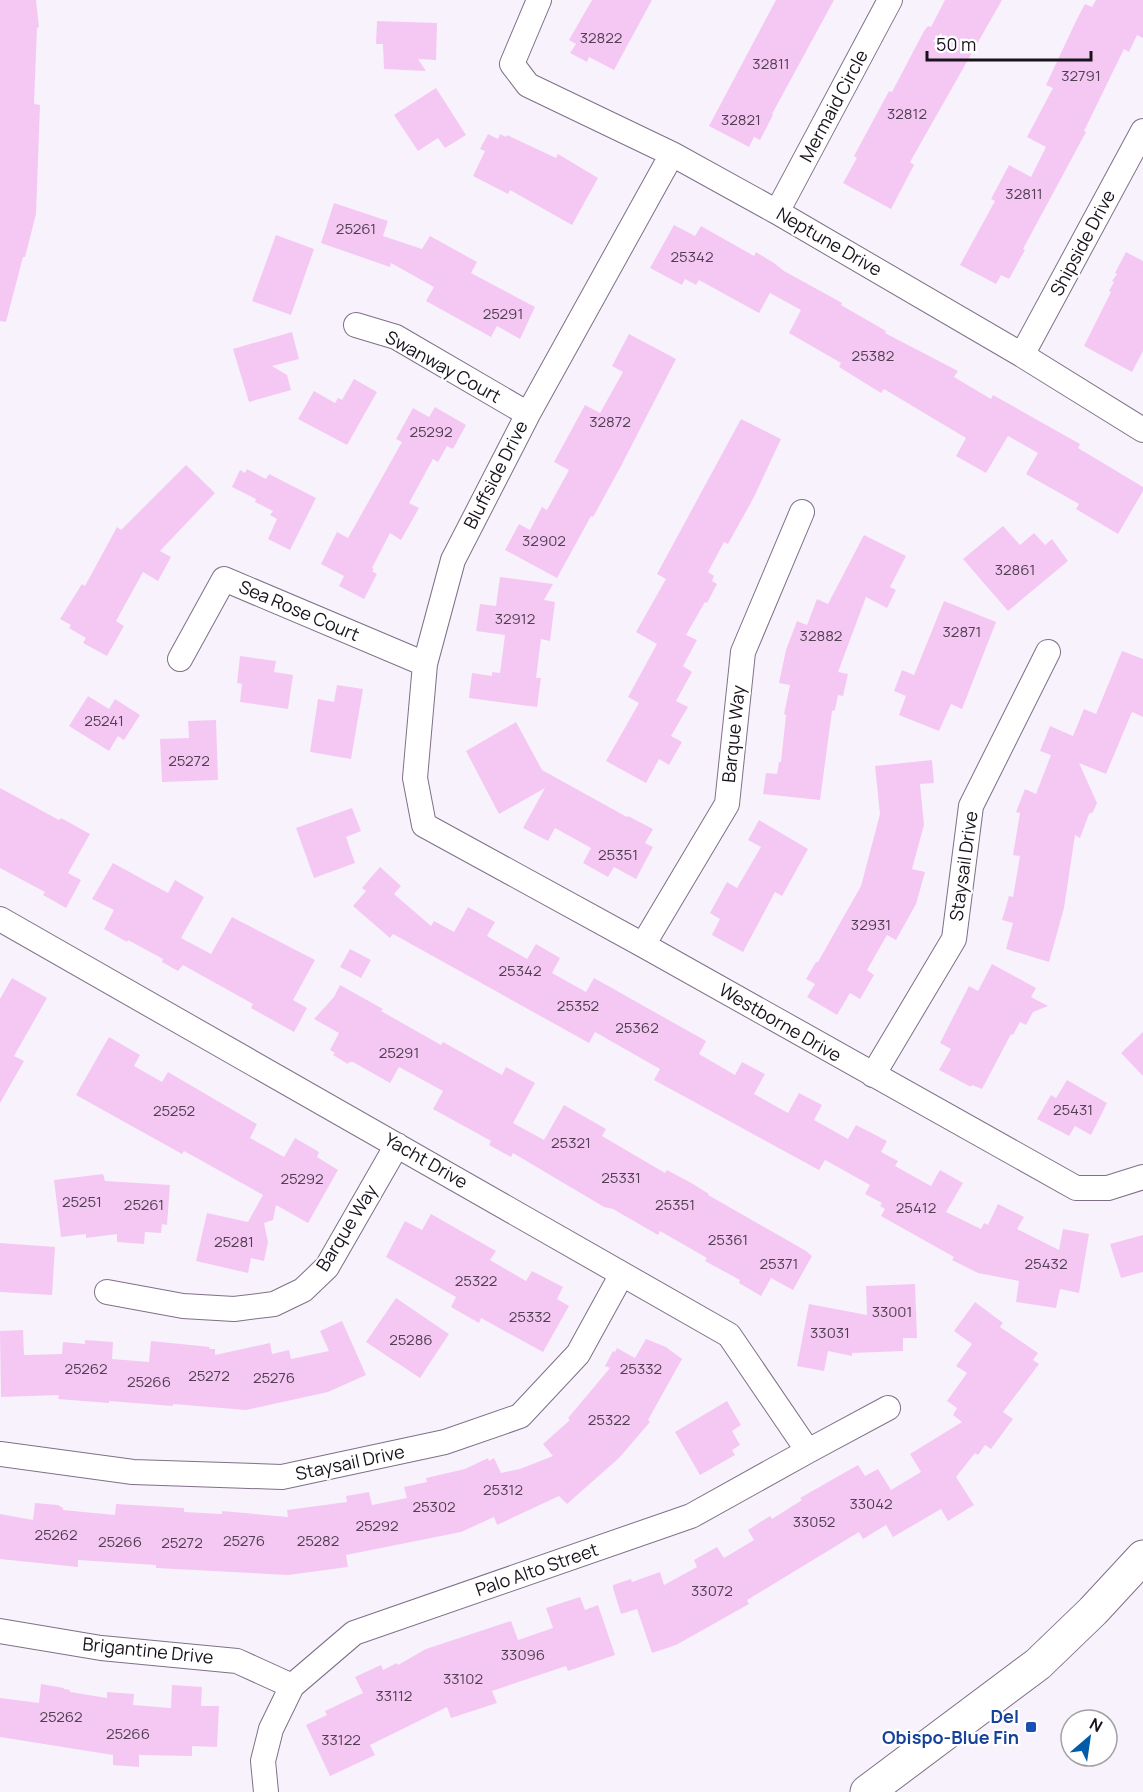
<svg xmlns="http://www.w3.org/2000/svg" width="1143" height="1792" font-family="Manrope,sans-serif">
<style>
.building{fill:#f5c8f4}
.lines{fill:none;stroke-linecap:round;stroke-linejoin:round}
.street-casing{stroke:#7f7088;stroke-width:26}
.primary-casing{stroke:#7f7088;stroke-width:35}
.street{stroke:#fff;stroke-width:24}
.primary{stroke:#fff;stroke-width:33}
.transit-dot{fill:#1a4fb4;stroke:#fff;stroke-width:2}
.labels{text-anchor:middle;stroke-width:4.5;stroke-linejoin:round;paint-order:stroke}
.number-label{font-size:15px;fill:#504052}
.street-label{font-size:18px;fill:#19131c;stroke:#fff}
.transit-label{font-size:18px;font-weight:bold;fill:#164399;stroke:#fff;text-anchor:end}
</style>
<rect width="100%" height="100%" fill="#f8f2fc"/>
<path class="building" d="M0,0H36L39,27L37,28L34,104L40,105L36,214L25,257H23L6,322L0,321Z
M592,0H652L614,70L589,57L587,62L570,53L576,44L569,40Z
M776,0H834L772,114L773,115L760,140L754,137L749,147L709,126Z
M945,0H1002L910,162L914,165L891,209L843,183L857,158L854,156L889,91L892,92L924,31L928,26L931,27Z
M1096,0H1143V38L1137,35L1129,52L1124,49L1084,131L1086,132L1023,249L1025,250L1009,279L1001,275L996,284L960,265L995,201L991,199L1009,165L1031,177L1046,147L1027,137L1053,88L1046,85L1077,19L1085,4L1092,7Z
M377,21L437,23L436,60L418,59L426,71L384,69L383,44H376Z
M436,88L466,135L445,148L438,138L418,151L394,115Z
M488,134L498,139L500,134L506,137L507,135L556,158L558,154L598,178L572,225L510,190L508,194L473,176L485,151L480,149Z
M334,203L388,221L383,236L422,249L430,236L477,262L471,273L535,307L520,339L497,326L491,337L426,301L434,287L391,263L390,267L321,243Z
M674,225L695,236L701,226L754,256L756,252L774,263L784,271L835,299L842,303L841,305L886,331L885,333L958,371L954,377L991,399L993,395L1080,444L1078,448L1143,487V491L1118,534L1076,509L1079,504L1026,474L1038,453L1008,436L986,473L956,456L966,438L884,389L881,393L852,375L839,367L841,363L789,333L801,310L770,293L759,313L699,280L696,285L685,279L682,285L650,268Z
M276,235L314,249L291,315L252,301Z
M1126,252L1143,261V351L1132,372L1084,346L1111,292L1109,291L1114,282L1112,281L1117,274L1115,273Z
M292,332L299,359L272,366L287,375L291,390L249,402L233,349Z
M629,334L676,359L620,468L593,517L591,516L557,578L505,550L519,524L530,530L542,507L547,510L569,470L554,462L585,405L600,413L623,372L612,366Z
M354,379L377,392L347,445L298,419L314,391L335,403L338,398L342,400Z
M435,407L466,425L453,449L447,446L438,462L433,459L409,503L419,508L401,540L390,533L372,568L374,569L372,571L377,574L364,599L339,586L344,576L321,564L337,532L348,538L402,442L396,439L413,408L429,417Z
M741,419L781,439L754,497L728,544L724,542L708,572L714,576L712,581L717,584L707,603L705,602L686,635L697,640L683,666L692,672L676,701L688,707L671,736L682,742L669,765L659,759L646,783L606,761L639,703L628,697L657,644L636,632L666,579L657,574Z
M186,465L215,493L160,551L171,557L158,581L143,572L116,621L124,626L107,656L83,643L86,638L69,628L71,625L60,619L82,584L85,586L117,527L121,530Z
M247,469L266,479L269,474L316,498L290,550L268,539L277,519L270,515L273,511L255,502L256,499L232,487L240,470L245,473Z
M1003,526L1020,545L1034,533L1045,545L1052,539L1068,561L1008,611L963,559Z
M864,535L906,556L890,587L896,590L887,608L866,597L838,672L848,674L843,696L838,695L835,710L832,711L820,800L763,794L766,773L777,774L779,762H781L786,715L784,714L790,685L779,683L786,650L797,621L807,625L817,599L828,604Z
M500,577L553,584L544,600L555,602L550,641L541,639L536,678H541L537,707L469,698L472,673L492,676V672L500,673L505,635L476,631L480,604L496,606Z
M944,601L996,622L962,709L951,704L939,731L899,715L906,696L894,691L902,670L914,675Z
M1122,651L1143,659V717L1132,712L1106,774L1079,763L1097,803L1093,812L1089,814L1080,838L1075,835L1064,908L1049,962L1006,949L1013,923L1002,920L1009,896L1013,897L1020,856L1013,855L1020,813L1016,812L1025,789L1036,794L1051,755L1040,751L1050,726L1073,736L1084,709L1096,714Z
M240,656L276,661L274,672L293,675L288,709L240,702L242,684L237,683Z
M337,685L363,689L351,759L310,752L318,699L334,702Z
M88,696L109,709L115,699L140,715L124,740L118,736L109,751L69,726Z
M216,720L218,780L162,782L160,739L189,738L188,721Z
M516,722L542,770L627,817L628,816L653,829L645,843L653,847L636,879L614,867L608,877L583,863L591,848L555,828L548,841L523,828L545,788L499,814L466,751Z
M932,760L934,783L920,784L924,825L912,869L925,872L916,904L896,940L887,935L867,970L874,975L860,999L850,993L837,1015L807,997L815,984L806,979L816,962H818L861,886L880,814L875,766Z
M0,788L59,820L61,818L90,834L68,873L81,880L66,908L43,895L45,892L0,868Z
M352,808L361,831L346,837L355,863L314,878L296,828Z
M759,820L808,849L782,896L775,892L743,952L712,935L720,919L710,913L727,882L737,888L761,847L748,840Z
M113,863L168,893L175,880L204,897L181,938L211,954L232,917L315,960L293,1000L307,1008L294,1032L251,1008L253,1004L183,965L178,971L162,962L163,959L128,940L127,942L104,929L114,910L92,899Z
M380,867L401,886L394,894L431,926L434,921L454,932L468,907L495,922L487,936L527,959L536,944L560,958L552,973L586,992L594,978L706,1041L699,1054L735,1075L742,1062L765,1074L754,1094L788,1113L799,1093L822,1105L814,1120L848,1139L856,1125L887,1141L881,1152L898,1161L895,1166L931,1186L940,1170L963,1183L946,1212L981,1229L984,1223L988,1225L998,1204L1024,1217L1017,1229L1059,1250L1063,1229L1089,1234L1079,1293L1060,1289L1056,1308L1016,1302L1019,1281L978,1273L952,1260L954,1257L881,1216L885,1209L880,1206L882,1203L865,1194L870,1185L825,1160L819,1170L654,1080L660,1069L595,1032L589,1043L393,934L390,938L353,906L366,891L362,888Z
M350,949L371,960L361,978L340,967Z
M992,964L1036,988L1031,997L1048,1006L1033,1012L1026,1025L1020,1022L1013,1035L1011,1034L982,1089L972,1085L971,1087L939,1070L951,1049L940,1043L969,986L978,991Z
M12,978L47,998L14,1056L24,1061L0,1103V999Z
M340,985L383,1009L381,1011L441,1045L443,1042L502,1075L506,1067L535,1083L513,1123L544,1140L564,1105L606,1129L602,1136L665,1173L667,1170L693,1184L709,1194L708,1195L806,1251L812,1256L793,1290L771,1278L761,1296L739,1283L740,1280L705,1261L707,1258L660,1231L658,1235L613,1209L604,1207L513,1153L511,1157L489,1145L491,1141L433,1109L443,1091L399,1067L390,1083L353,1062H349L348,1064L333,1055L335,1053L330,1050L339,1033L314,1019L334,997Z
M1143,1032V1076L1121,1053Z
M109,1037L140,1055L134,1066L162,1082L168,1072L257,1124L250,1138L284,1157L295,1138L319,1152L317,1157L338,1170L308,1223L276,1205L273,1220L264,1223L268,1242L264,1261L251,1258L248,1273L196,1261L207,1213L248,1222L263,1195L184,1151L182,1154L76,1095Z
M1067,1080L1107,1103L1091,1135L1075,1126L1069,1136L1037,1119L1051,1095L1056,1098Z
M103,1174L105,1181L170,1185L167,1225L162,1224L161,1233L145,1232L144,1244L117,1242V1234L86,1238V1234L61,1237L54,1180Z
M431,1214L496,1251L490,1260L526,1281L532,1271L563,1287L557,1299L569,1306L543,1352L481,1318L479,1323L451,1307L456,1297L386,1257L405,1221L422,1230Z
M1143,1235V1272L1121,1278L1110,1244Z
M0,1243L55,1247L52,1295L0,1292Z
M915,1284L917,1338H903V1351L852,1353V1356L828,1351L824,1371L797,1366L809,1304L867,1315L866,1286Z
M396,1298L449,1334L420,1378L366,1342Z
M975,1302L1003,1323L1000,1327L1038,1353L1033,1360L1039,1364L1003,1412L1013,1419L991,1449L985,1445L978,1455L975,1453L956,1477L974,1505L948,1521L941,1509L893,1537L886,1525L863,1539L859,1532L747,1600L749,1604L676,1645L652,1653L637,1609L621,1614L613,1588V1585L631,1579L632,1582L660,1572L664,1585L697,1567L694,1560L717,1547L724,1558L754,1540L748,1530L770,1516L772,1519L802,1500L800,1498L858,1465L865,1476L878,1469L891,1490L921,1472L910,1454L962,1422L953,1415L957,1408L947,1401L967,1373L956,1366L972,1344L954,1331Z
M342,1321L366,1375L328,1392L246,1410L173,1404V1406L109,1401V1403L58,1399L59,1395L1,1397L0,1331L23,1330L24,1355L62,1354L63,1342L85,1344V1340L113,1342L112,1359L149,1362L151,1341L210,1347L209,1349H215V1355L270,1343L272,1354L289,1350L291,1359L329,1351L320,1331Z
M646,1339L666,1347L682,1359L648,1420L650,1422L619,1458L567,1504L559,1496L497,1525L494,1517L461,1532L346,1555L348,1567L288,1575L156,1568V1565L78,1560V1567L0,1559V1514L33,1520L35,1503L58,1505L63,1508V1510L115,1515L116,1504L184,1508V1512L222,1514V1511L288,1517L287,1510L347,1502L346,1496L369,1492L372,1505L407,1498L404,1487L427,1482L426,1478L465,1469L488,1458L489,1461L494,1458L501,1473L520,1469L553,1456L543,1444L570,1420L568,1418L610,1368L605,1366L613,1351L615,1352L617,1348L635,1358Z
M727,1401L741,1425L732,1431L740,1445L732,1450L735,1455L700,1475L675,1432Z
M580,1597L585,1610L598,1605L615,1655L568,1671L566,1666L492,1691L497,1703L451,1718L447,1707L370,1745L375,1755L330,1776L306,1725L327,1715L325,1711L363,1693L355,1677L381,1665L383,1670L397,1663L398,1665L426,1649L511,1621L518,1640L553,1628L546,1608Z
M41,1684L64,1688V1689L70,1690V1692L107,1698V1692L134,1694L133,1705L171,1708L172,1685L202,1687L201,1706H219L217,1747L192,1746V1756L139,1755V1767L113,1765V1755L0,1737V1698L39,1703Z"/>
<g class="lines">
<g class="street-casing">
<path id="street" d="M539,0L512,64L528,85L672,154L777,212L1022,355L1143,430
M672,154L528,414L453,560L425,664L415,778L424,825L643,945L1076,1188H1108L1143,1177
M777,212L890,0
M356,325L396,337L528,414
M1022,355L1143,131
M180,659L224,579L425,664
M0,919L729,1335L808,1451
M643,945L727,804L743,652L802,512
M873,1075L954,939L971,806L1048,652
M107,1292L183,1306L234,1309L274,1304L303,1290L327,1267L397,1145
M0,1454L133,1472L282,1477L445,1442L520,1416L578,1354L622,1274
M0,1631L101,1648L237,1661L292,1686
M266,1792L263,1761L271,1729L292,1686L354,1633L691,1516L808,1451L888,1408"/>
</g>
<g class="primary-casing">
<path id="primary" d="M867,1792L1038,1664L1093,1611L1143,1557"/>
</g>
<use href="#street" class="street"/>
<use href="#primary" class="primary"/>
</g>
<rect class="transit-dot" x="1025" y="1721" width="12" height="12" rx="3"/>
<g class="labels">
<g class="number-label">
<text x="601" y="43">32822</text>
<text x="771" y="69">32811</text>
<text x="1081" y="81">32791</text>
<text x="907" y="119">32812</text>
<text x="741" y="125">32821</text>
<text x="1024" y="199">32811</text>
<text x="356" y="234">25261</text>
<text x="692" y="262">25342</text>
<text x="503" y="319">25291</text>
<text x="873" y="361">25382</text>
<text x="610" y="427">32872</text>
<text x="431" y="437">25292</text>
<text x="544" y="546">32902</text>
<text x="1015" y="575">32861</text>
<text x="515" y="624">32912</text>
<text x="962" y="637">32871</text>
<text x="821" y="641">32882</text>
<text x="104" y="726">25241</text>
<text x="189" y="766">25272</text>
<text x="618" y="860">25351</text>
<text x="871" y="930">32931</text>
<text x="520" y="976">25342</text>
<text x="578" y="1011">25352</text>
<text x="637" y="1033">25362</text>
<text x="399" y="1058">25291</text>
<text x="1073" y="1115">25431</text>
<text x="174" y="1116">25252</text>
<text x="571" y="1148">25321</text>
<text x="621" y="1183">25331</text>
<text x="302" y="1184">25292</text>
<text x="82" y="1207">25251</text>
<text x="144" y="1210">25261</text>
<text x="675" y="1210">25351</text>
<text x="916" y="1213">25412</text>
<text x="728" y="1245">25361</text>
<text x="234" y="1247">25281</text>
<text x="779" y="1269">25371</text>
<text x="1046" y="1269">25432</text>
<text x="476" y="1286">25322</text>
<text x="892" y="1317">33001</text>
<text x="530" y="1322">25332</text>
<text x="830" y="1338">33031</text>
<text x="411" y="1345">25286</text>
<text x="86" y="1374">25262</text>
<text x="641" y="1374">25332</text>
<text x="209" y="1381">25272</text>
<text x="274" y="1383">25276</text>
<text x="149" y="1387">25266</text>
<text x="609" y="1425">25322</text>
<text x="503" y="1495">25312</text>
<text x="871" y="1509">33042</text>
<text x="434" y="1512">25302</text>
<text x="814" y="1527">33052</text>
<text x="377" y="1531">25292</text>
<text x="56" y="1540">25262</text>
<text x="244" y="1546">25276</text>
<text x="318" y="1546">25282</text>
<text x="120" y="1547">25266</text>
<text x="182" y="1548">25272</text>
<text x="712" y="1596">33072</text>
<text x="523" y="1660">33096</text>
<text x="463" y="1684">33102</text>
<text x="394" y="1701">33112</text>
<text x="61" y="1722">25262</text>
<text x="128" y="1739">25266</text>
<text x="341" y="1745">33122</text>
</g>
<g class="street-label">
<text transform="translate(834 106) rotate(-62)" y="6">Mermaid Circle</text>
<text transform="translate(829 242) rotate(30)" y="6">Neptune Drive</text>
<text transform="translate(1083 243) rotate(-62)" y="6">Shipside Drive</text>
<text transform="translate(443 367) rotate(29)" y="6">Swanway Court</text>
<text transform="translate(496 475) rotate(-63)" y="6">Bluffside Drive</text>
<text transform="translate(299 611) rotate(23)" y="6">Sea Rose Court</text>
<text transform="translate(734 734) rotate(-84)" y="6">Barque Way</text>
<text transform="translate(964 866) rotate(-82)" y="6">Staysail Drive</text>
<text transform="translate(780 1023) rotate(30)" y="6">Westborne Drive</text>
<text transform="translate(426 1161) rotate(30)" y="6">Yacht Drive</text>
<text transform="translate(347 1228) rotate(-58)" y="6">Barque Way</text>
<text transform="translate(350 1463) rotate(-12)" y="6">Staysail Drive</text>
<text transform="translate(537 1570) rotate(-19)" y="6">Palo Alto Street</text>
<text transform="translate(148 1651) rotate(6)" y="6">Brigantine Drive</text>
</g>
<g class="transit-label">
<text x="1019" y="1723">Del<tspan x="1019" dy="21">Obispo-Blue Fin</tspan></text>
</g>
</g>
<g transform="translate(1089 1738) rotate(29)"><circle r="28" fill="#ffffff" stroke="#a3a1a4" stroke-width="1.5"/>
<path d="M0-4.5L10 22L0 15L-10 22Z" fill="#005ca9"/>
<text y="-9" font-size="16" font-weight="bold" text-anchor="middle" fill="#19131c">N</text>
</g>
<path d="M927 51v9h164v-9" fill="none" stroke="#19131c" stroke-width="3"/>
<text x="936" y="51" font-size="18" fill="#19131c" stroke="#ffffff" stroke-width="4.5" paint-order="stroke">50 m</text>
</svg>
